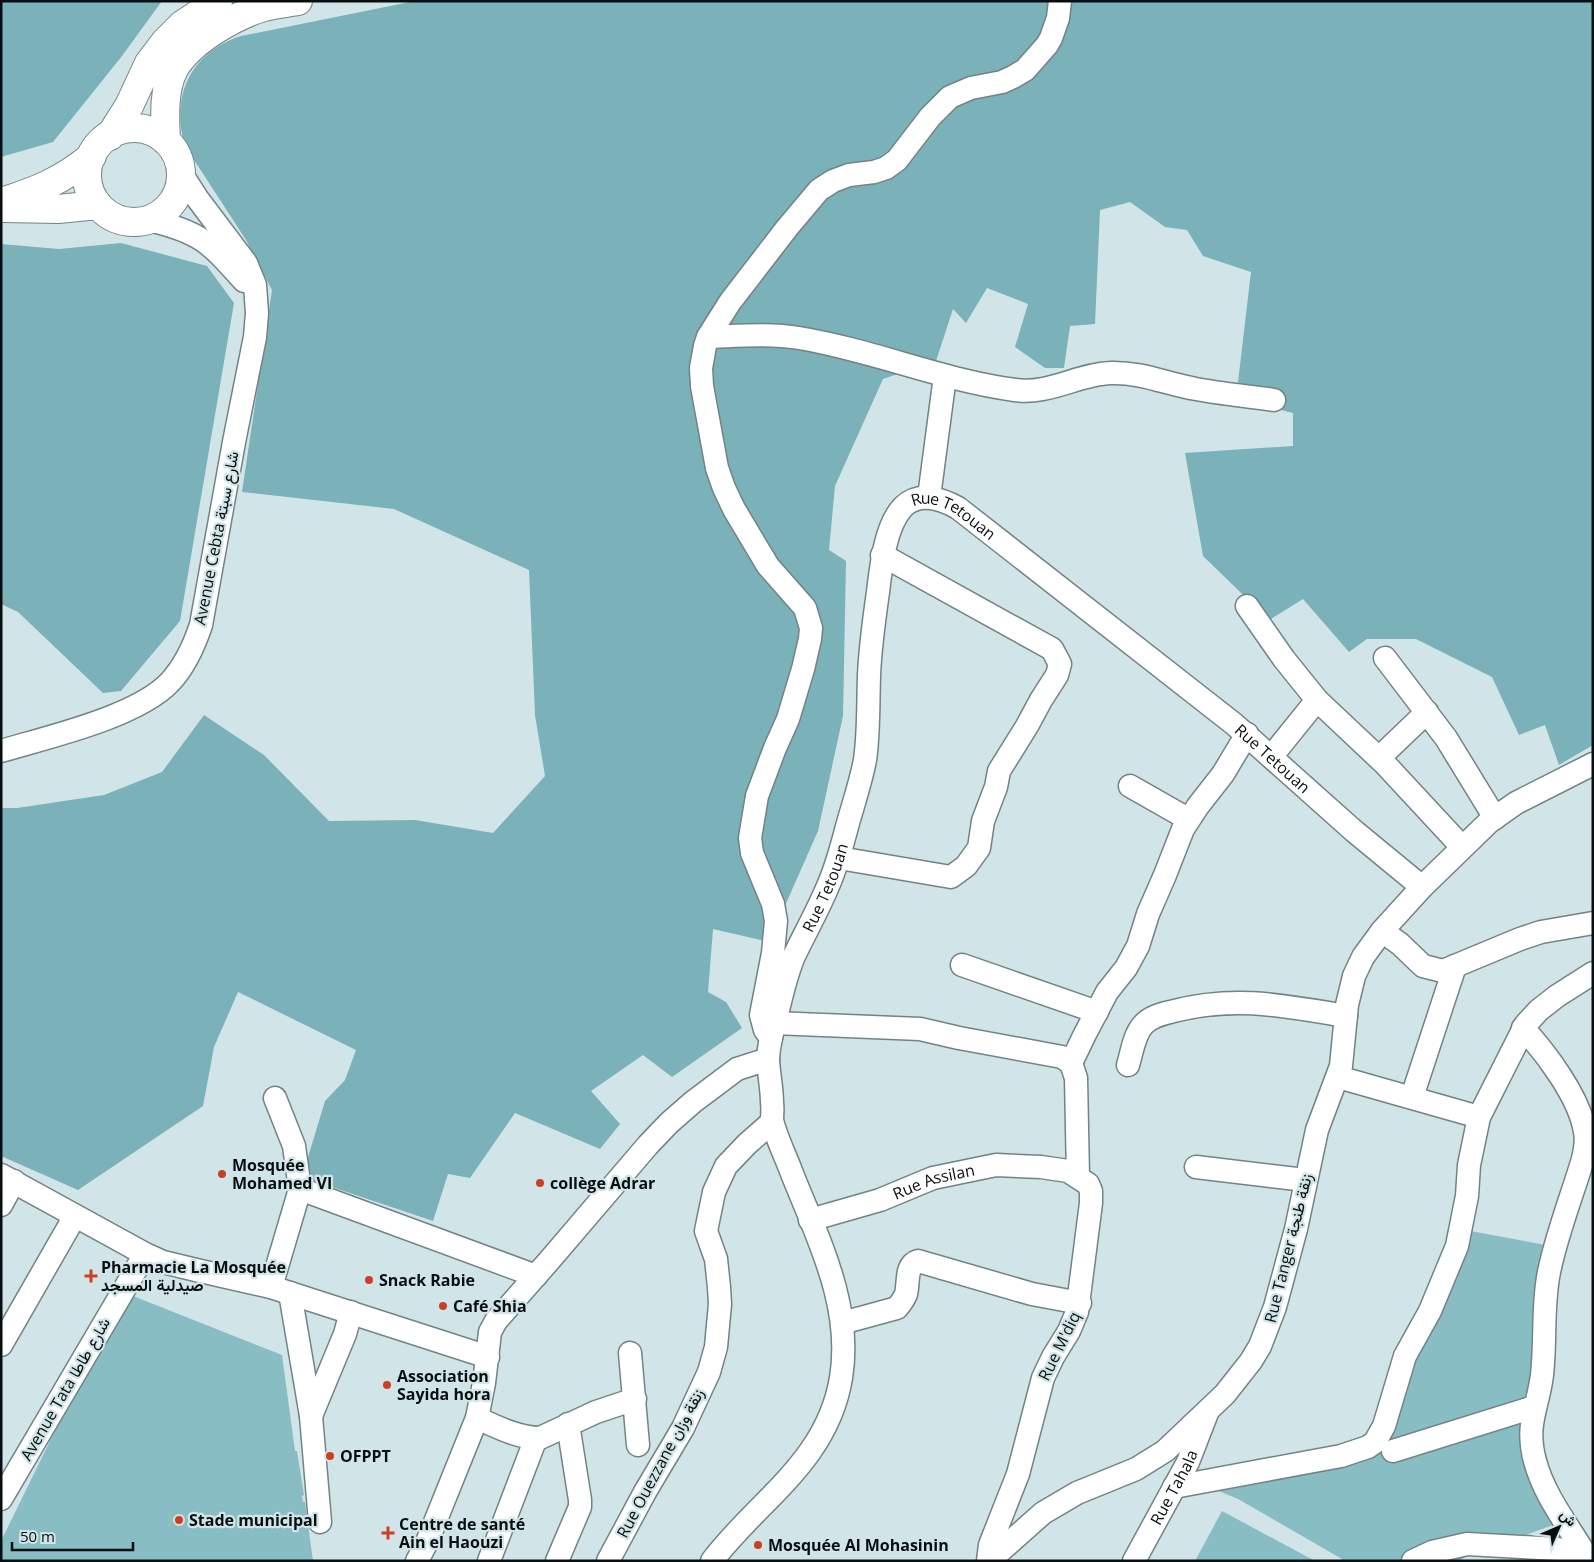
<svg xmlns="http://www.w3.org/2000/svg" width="1594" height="1562" font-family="'Open Sans',Vazirmatn,sans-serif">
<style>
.green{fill:#89bdc4}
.forest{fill:#7bb1b8}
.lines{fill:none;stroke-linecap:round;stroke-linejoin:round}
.minor-casing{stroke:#718386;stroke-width:25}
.major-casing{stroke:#718386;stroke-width:30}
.minor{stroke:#fff;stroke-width:22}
.major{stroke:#fff;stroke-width:28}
.poi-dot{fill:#cb4022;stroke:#d1e5e8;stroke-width:2}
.labels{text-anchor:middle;stroke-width:4.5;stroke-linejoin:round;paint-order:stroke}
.street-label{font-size:16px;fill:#090f10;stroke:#d1e5e8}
.poi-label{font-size:16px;font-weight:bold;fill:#090f10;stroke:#d1e5e8;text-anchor:start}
</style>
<rect width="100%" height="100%" fill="#d1e5e8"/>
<path class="green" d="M1465,1230L1551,1246L1527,1445L1559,1523L1466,1556L1460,1561H1341L1342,1559L1238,1499L1209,1487L1388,1448L1415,1354Z
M123,1292L282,1355L295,1451H297L304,1495L302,1496L303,1502H305L313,1561H2L1,1541Z
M1222,1511L1315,1561H1195Z"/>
<path class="forest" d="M1,1H162L122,56L53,142L1,157Z
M415,1H1593V745L1559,765L1545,725L1519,735L1492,677L1416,639H1367L1349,652L1303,599L1269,620L1203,556L1185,453L1293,446V413L1236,399L1251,272L1203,256L1187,230L1165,227L1130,202L1100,210L1095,324L1070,326L1064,368H1045L1015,347L1028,304L987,288L966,323L953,309L936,361L883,379L835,486L829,550L846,561L843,716L818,831L769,942L713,929L708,992L726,1002L742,1028L672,1077L643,1055L591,1091L620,1124L600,1149L515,1113L470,1178L448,1174L433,1221L302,1177L325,1101L345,1080L356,1050L238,992L214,1047L203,1106L78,1190L1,1156V808H17L104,795L162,772L204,715L264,755L329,821L415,820L493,833L545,776L535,715L529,570L394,509L242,492L272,290L246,240L185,146C170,96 191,52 241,36Z
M121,243L207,266L234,303L180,621L121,691L103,693L18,612L1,604V244L59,249Z"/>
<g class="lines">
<g class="minor-casing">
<g id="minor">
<path d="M149,220C201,232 210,243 244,281"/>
<path d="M708,337C738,336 769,333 799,338C872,350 941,380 1015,390C1049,395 1078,374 1111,373C1141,372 1167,384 1196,389C1222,394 1248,396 1274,400"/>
<path d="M929,497L945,376"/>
<path d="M1247,606L1284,659L1317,700L1385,764L1462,847"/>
<path d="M1385,658L1446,738L1495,818"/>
<path d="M1,751C48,737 137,717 170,682C185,666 194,646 201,625L234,442L255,337L257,313L255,285L246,263L197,198L181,173"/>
<path d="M1271,757L1317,700"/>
<path d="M1379,758L1427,712"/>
<path d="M1130,786L1188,819"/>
<path d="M839,858L951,877L966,866L979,848L983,821L996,787L999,771L1027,726L1041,700L1057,675L1060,664L1052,649L882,555"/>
<path d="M1382,931L1400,944L1423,966L1443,971L1520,939L1541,932L1593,923"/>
<path d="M962,965L1097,1012"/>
<path d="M774,1023L920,1029L959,1038L1062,1057L1071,1063L1076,1078L1078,1177"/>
<path d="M1523,1028C1546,1053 1580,1098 1585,1132C1587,1141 1585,1150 1583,1159C1572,1196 1557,1233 1549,1272C1542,1306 1546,1340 1542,1375C1538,1408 1525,1424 1535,1461C1544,1495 1567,1524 1585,1554"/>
<path d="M771,1038L765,1030L761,1015L773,953L776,921L773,904L752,853L750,838L757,796L775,748L788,719L803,669L810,639L811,628L805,608L768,566L734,509L724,488L717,468L702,386L701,368L705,346L708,337L730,302L787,228L819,190L833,181L849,175L874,172L886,168L897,160L930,117L950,97L971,88L1002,82L1013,77L1025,70L1047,45L1051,38L1058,18L1060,1"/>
<path d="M1071,1063L1084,1036L1107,992L1126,968L1138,946L1148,914L1165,875L1183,829L1198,806L1223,774L1247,734"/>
<path d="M1128,1065C1132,1052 1134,1035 1143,1025C1151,1016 1163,1014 1174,1011C1236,995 1285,1006 1346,1016"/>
<path d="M1338,1077L1479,1117"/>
<path d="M1412,1097L1455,966"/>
<path d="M1196,1167L1305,1180"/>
<path d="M1,1175L145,1254L163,1262L196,1270L271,1287L488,1357"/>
<path d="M300,1189L536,1276"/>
<path d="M1,1205L14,1181"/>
<path id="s1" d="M810,1220L880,1200L933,1178L996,1165L1041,1167L1068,1171L1088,1184L1091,1191V1203L1077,1312L1069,1331L1053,1357L1043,1378L1018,1474L990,1545L988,1561"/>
<path d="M271,1287L300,1189L294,1146L275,1098"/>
<path d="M290,1293L311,1416L320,1522"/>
<path d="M842,1323L897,1308C901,1303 904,1299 906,1294C909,1283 905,1265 918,1261L1032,1294L1080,1303"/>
<path d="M1,1345L75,1216"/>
<path d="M630,1353L638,1445"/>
<path d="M311,1416L345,1334L351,1312"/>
<path d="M477,1418C497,1427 518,1438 540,1438L596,1412L635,1399"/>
<path d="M1393,1451L1534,1407"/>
<path d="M1174,1487L1341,1456L1368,1447L1375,1442L1384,1426L1405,1356L1430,1311L1457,1246L1467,1196L1469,1165L1479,1117L1526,1024L1539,1010L1557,996L1593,973"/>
<path d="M1,1499L145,1254"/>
<path d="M417,1561L427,1542L477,1418L484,1383L490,1332L496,1321L548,1262L648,1145L669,1123L693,1102L737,1069L768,1059"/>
<path d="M489,1561L536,1438"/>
<path d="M557,1561L580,1507V1500L568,1424"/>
<path d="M608,1561L645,1492L683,1428L709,1372L716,1347L720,1304L719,1287L716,1259L706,1231L714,1192L726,1166L747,1144L772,1122"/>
<path id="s2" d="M712,1561C759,1499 827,1462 841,1378C853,1305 817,1237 791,1171C786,1157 775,1135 772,1120C772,1115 773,1108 772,1103C772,1089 769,1075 768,1061C768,1045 773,1029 777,1014C782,994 786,975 794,956C805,933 818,910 828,886C837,866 842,845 848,823C854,802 861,781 865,760C869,732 868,704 869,676C870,648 874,620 878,592C881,567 885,526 903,507C919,491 942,499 958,508L1234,724L1354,831L1422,887"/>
<path d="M989,1561L1043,1513L1077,1493L1136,1469L1165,1451L1225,1394L1251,1361L1260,1346L1275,1307L1296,1229L1317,1130L1341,1066L1347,1005L1354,976L1363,957L1382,931L1422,887L1489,822L1516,803L1593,764"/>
<path id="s3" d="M1134,1561L1188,1462L1207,1413"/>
<path d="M1413,1561L1432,1552L1467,1544L1558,1549L1593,1556"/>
</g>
</g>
<g class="major-casing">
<path id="major" d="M87 175a47 47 0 1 1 94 0a47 47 0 1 1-94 0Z
M110,136L129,106L149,63L165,42L182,25L218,1
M166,141C165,118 163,90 174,69C190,41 234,16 264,7C275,4 287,3 298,1
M1,202C37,191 63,180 92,156
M3,208L58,209L98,205"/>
</g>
<use href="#minor" class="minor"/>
<use href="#major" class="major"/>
</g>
<g class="poi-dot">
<circle cx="222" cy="1174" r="5"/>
<circle cx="540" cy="1183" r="5"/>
<path d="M88.5 1268.5h5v5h5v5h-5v5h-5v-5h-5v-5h5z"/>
<circle cx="369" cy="1280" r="5"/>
<circle cx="443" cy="1306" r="5"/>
<circle cx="387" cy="1385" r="5"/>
<circle cx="330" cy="1456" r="5"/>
<circle cx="179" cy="1520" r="5"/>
<path d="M385.5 1525.5h5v5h5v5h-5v5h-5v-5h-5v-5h5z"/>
<circle cx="758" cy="1545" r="5"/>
</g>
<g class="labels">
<g class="street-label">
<text dy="6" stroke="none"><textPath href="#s2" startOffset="1191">Rue Tetouan</textPath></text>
<text transform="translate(216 538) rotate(-79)" y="6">Avenue Cebta شارع سبتة</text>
<text dy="6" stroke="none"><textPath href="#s2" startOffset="1595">Rue Tetouan</textPath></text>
<text dy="6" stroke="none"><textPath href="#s2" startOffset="741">Rue Tetouan</textPath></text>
<text dy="6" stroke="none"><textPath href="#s1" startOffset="130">Rue Assilan</textPath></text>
<text transform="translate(1288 1248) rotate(-76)" y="6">Rue Tanger زنقة طنجة</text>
<text transform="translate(1059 1346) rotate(-64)" y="6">Rue M'diq</text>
<text transform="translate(65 1389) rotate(-60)" y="6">Avenue Tata شارع طاطا</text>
<text transform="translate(660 1463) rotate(-62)" y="6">Rue Ouezzane زنقة وزان</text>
<text dy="6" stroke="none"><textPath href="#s3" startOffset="84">Rue Tahala</textPath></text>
</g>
<g class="poi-label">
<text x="232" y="1171">Mosquée<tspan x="232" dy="18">Mohamed VI</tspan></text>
<text x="550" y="1189">collège Adrar</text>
<text x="101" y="1273">Pharmacie La Mosquée<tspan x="101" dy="18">صيدلية المسجد</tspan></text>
<text x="379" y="1286">Snack Rabie</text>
<text x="453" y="1312">Café Shia</text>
<text x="397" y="1382">Association<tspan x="397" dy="18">Sayida hora</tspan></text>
<text x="340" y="1462">OFPPT</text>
<text x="189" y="1526">Stade municipal</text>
<text x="399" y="1530">Centre de santé<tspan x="399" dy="18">Ain el Haouzi</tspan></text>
<text x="768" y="1551">Mosquée Al Mohasinin</text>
</g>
</g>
<rect width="1594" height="1562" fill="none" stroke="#090f10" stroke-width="5"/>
<g transform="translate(1559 1527) rotate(45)" stroke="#d1e5e8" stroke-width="4" paint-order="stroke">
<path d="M0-4L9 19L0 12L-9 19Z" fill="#090f10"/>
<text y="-8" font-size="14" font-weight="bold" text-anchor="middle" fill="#090f10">ش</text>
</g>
<path d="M12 1542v8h121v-8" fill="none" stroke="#090f10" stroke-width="2.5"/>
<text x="20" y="1542" font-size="15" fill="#090f10" stroke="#d1e5e8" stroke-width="4" paint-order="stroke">50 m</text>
</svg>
